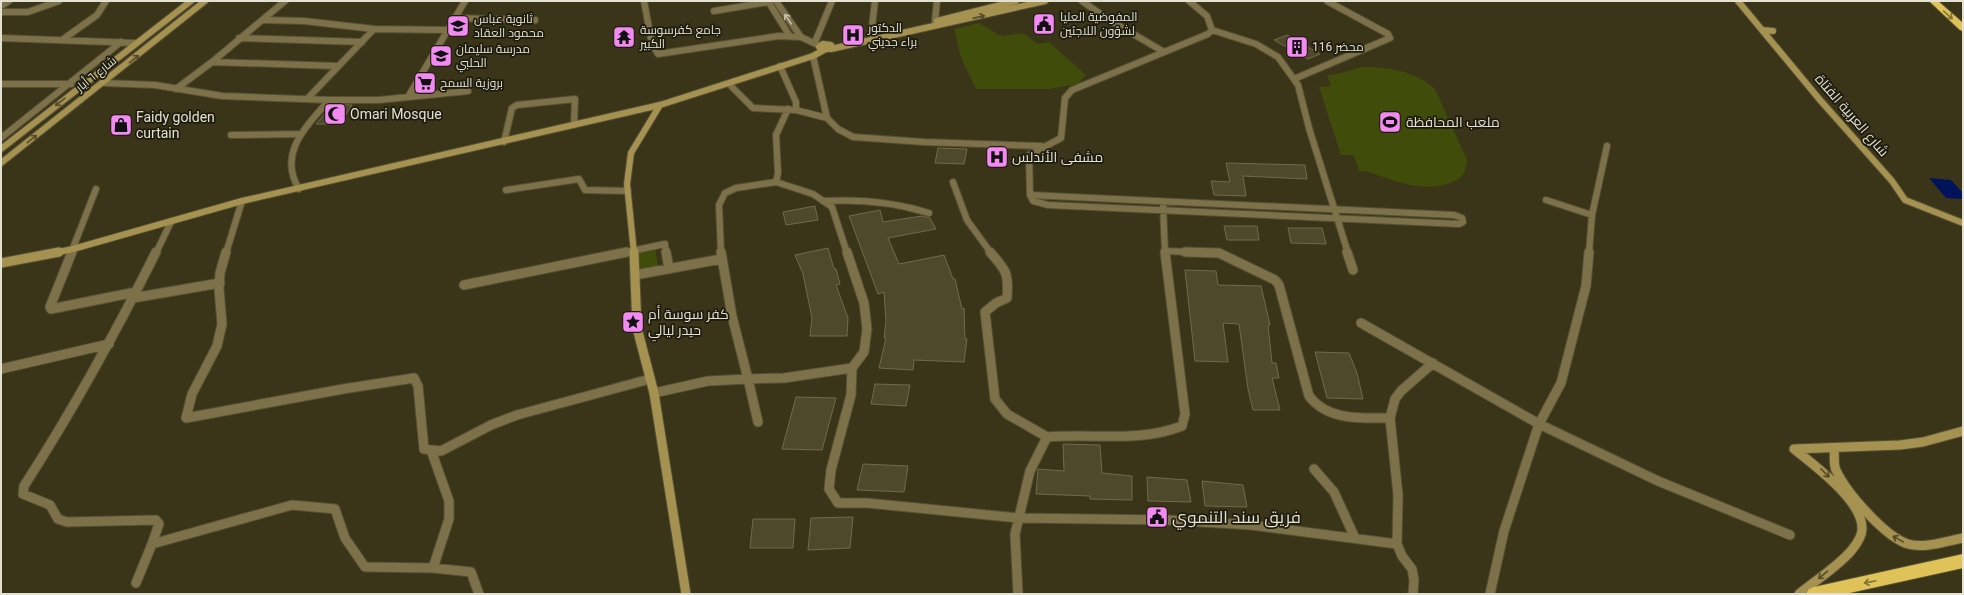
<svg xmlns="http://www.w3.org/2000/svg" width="1964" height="595" font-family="Roboto,Cairo,sans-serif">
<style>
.green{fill:#404c09}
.water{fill:#00135b}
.building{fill:#4f492c;stroke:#716a4c}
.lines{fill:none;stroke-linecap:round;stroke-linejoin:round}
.street-far1-casing{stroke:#555035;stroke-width:8}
.street-casing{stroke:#555035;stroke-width:11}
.secondary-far1-casing{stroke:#555035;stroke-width:8}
.secondary-casing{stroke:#555035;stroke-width:11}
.highway-casing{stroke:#555035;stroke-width:2}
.street-far1{stroke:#7c7149;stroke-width:6}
.street{stroke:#7c7149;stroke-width:9}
.secondary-far1{stroke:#a59251;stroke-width:6}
.secondary{stroke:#a59251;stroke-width:9}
.highway{fill:#e0c358;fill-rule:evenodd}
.oneway{stroke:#7f7034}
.oneway2{stroke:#544b29}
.oneway3{stroke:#c5bfa8}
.labels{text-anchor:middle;stroke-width:3.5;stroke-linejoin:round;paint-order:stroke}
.far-poi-label{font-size:12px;fill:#e4e1d0;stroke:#1e1c0f;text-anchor:start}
.far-street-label{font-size:12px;fill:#e4e1d0;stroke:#1e1c0f}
.poi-label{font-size:14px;fill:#e4e1d0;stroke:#1e1c0f;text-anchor:start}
.street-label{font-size:14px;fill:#e4e1d0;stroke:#1e1c0f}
.near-poi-label{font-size:17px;fill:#e4e1d0;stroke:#1e1c0f;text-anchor:start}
</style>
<rect width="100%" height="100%" fill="#3a3418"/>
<path class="green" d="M979,23L1001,36L1023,33L1038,44L1049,42L1086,75L1078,84L1049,89H976L961,58L954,29Z
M1364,67C1390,67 1415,71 1435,89L1467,160C1466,173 1463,178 1450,183C1430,191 1406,185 1386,178C1375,175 1371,171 1359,171L1354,155H1341L1319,87L1331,86L1327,75C1340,75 1351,69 1364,67Z
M655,248L658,267L636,270L635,252Z"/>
<path class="water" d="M1929,178L1951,180L1963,193V199L1946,198Z"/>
<path class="building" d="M1287,35L1320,54L1308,59L1274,40Z
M332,105H352L340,124H316Z
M938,148L967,149L964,164L935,163Z
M1226,163L1305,165L1307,179L1243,176L1246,196L1214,195L1211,181L1230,182Z
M815,206L818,220L786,225L783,212Z
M880,210L883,222L922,216L930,218L936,229L888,238L899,264L944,255L953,279H955L962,309L964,308L965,339H967L964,362L914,360L913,370L879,368L886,338H884L886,321L884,292L878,294L849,216Z
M1224,226H1257L1259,240H1227Z
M1288,228H1322L1326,244L1291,243Z
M828,248L834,269H836L840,284L836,285L848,318L847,336H810L812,318L803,274L795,255Z
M1185,270L1216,271L1218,285L1261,286L1270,325H1268L1272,363H1276L1279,378H1272L1280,410H1253L1248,389L1239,324L1223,323L1228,362L1195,361Z
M1315,352L1349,353L1357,373L1363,399L1327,398Z
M875,384L910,385L906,406L871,404Z
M796,397L836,398L822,450L782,449Z
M1063,444L1100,445L1102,473L1132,476V500L1090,499V496L1036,494L1038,469L1064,471Z
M863,464L908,466L904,492L857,490Z
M1147,477L1187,480L1191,502L1148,501Z
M1202,481L1243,485L1247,507L1205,506Z
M853,517L850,548L808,550L811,518Z
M753,519H795L793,548H750Z"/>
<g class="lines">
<g class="street-far1-casing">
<path id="street-far1" d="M644,1L652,44L658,54L779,36L801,37L820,46
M768,1L789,35
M776,1L801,37
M1082,1L1106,18L1164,52
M1189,1L1207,16L1212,30
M1,6L9,1
M714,11L769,2
M1,12H28L59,1
M454,18L535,20
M264,20L304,21L374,29L446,30
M935,21L937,1
M1212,30L1256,44L1278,57L1298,85L1309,128L1348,253
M871,35L875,1
M1,38L136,43
M239,38L362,42
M62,40L97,15L106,1
M815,42L832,1
M813,56L827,118L838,129L853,137L924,142L1041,146
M212,62L337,66
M780,66L796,102V110
M1294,79L1390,38L1388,34L1327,1
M104,83L155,85L222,96L329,100H379L468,91
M1,84H71
M729,84L753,108L796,110L827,118
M176,89L212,62L285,1
M408,97L465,1
M308,98L374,29
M231,135L301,134
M1,138L121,42
M504,142L512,108L517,105L575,99L574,125
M776,182L778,173L776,135L788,109
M953,182L967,220L991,253
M299,189C277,153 307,126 329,100
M506,190L579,179L585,190L628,191
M1030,195L1454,215L1462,218L1463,222L1459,224L1048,205L1033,201Z
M1030,195L1029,155L1061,138L1065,98L1072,90L1208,34L1212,30
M1546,200L1592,215
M823,201C859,199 894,202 929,213
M1163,205L1165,253
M1165,251L1212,253
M71,253L96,189
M156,253L171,222
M226,253L242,201
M622,253L665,244L666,253
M721,253L719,205L725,193L736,188L776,182L813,194L832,207L847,253
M1589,253L1592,215L1607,146"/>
</g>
<g class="street-casing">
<path id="street" d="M72,252L50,307L51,309L136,292
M226,252L220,273L219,289L222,324L217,346L192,394L186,418L343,389L414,378L418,386L424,449L441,451L491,425L517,415L650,379
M666,252L669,269
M721,252L732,316L748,379
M990,252C1006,270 1009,273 1007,298L996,303L985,312L995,399L1007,414L1047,437
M1185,252L1219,253L1275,280L1279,285L1309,396C1328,421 1361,418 1390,418
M1347,252L1353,270
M635,275L721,259
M464,285L627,252
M133,298L220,283
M1361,323L1539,424L1658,481L1790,535
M852,368L851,395L831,470L829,489L838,503H867L1019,518L1168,520L1251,525L1397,544
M1,369L109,344
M748,379L758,422
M748,379L784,378L852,368L864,352L867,329L864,303L847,252
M654,393L708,381L748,379
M431,450L449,501V519L433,568
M1314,469L1334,492L1355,538
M152,544L159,524L156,520L67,522L58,519L50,505L23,494L24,486C73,410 116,332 156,252
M136,583L152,544L292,505L335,509L345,538L365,567L433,568L471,572L479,594
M1018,594L1015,534L1030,471L1047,437C1093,433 1138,443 1182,426L1185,414L1165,252
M1413,594L1414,580L1412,569L1402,556L1397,544L1398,495L1390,418L1395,399L1401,391L1433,363
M1490,594L1504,531L1539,424L1561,383L1586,286L1589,252"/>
</g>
<g class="secondary-far1-casing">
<path id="secondary-far1" d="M1738,1L1820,100L1892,181L1905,200L1963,223
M937,21L1016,1
M1762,30L1773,31
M823,44L831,45L832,48L822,50L819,47Z
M831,49L1045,1
M1,149L191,1
M1,163L205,1
M54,253L73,249L242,201L660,105L813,56L824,50
M634,253L627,184L631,153L660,105"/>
</g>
<g class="secondary-casing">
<path id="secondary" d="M634,252L637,328L654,393L686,594
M1,263L59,252
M1794,449C1814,465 1863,501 1862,529C1862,537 1856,545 1851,551C1836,568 1816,580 1799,594
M1794,449L1900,445L1923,442L1963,431
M1834,449C1835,456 1833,464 1836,470C1846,492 1885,537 1908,544C1924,549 1947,541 1963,538"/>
</g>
<g class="highway-casing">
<path id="highway" d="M1929,1H1938L1963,23V31L1960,30Z
M1963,554V568L1845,594H1806L1809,589L1814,587Z"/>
</g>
<use href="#street-far1" class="street-far1"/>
<use href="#street" class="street"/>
<use href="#secondary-far1" class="secondary-far1"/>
<use href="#secondary" class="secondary"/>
<use href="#highway" class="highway"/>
</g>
<defs><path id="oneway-shaft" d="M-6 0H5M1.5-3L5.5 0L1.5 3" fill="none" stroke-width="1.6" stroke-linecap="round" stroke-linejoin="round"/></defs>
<g class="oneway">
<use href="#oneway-shaft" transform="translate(1948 15) rotate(42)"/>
<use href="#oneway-shaft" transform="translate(1870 582) rotate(168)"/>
</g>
<g class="oneway2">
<use href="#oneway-shaft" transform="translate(979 17) rotate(-13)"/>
<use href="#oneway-shaft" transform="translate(134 59) rotate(-39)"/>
<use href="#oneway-shaft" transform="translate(60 102) rotate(142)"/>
<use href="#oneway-shaft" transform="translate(32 139) rotate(-38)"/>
<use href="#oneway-shaft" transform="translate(1825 473) rotate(45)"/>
<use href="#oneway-shaft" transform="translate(1898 539) rotate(-151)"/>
<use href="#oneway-shaft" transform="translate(1823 575) rotate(141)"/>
</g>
<use class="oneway3" href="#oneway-shaft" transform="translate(788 19) rotate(-124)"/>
<defs>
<g id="civic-square" transform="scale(1.15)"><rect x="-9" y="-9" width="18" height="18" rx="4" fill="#f28af2" stroke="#1e1c0f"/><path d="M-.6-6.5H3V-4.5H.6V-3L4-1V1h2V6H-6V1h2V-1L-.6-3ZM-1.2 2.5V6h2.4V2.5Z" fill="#111"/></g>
<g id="school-square" transform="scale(1.15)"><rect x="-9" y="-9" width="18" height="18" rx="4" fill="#f28af2" stroke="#1e1c0f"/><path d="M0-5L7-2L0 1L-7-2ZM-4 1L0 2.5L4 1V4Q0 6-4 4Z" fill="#111"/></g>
<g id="hospital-square" transform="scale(1.15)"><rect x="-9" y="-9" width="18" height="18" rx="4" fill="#f28af2" stroke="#1e1c0f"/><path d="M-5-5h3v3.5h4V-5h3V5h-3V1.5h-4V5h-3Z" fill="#111"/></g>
<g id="temple-square" transform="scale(1.15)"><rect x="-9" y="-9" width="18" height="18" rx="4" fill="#f28af2" stroke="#1e1c0f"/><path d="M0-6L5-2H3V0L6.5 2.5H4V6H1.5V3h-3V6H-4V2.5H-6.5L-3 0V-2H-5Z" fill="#111"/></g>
<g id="building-square" transform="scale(1.15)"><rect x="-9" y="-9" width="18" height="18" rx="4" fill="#f28af2" stroke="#1e1c0f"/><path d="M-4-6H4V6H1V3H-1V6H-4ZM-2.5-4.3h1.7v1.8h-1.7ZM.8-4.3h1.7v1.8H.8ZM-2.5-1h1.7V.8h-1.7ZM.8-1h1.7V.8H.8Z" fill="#111"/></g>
<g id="supermarket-square" transform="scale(1.15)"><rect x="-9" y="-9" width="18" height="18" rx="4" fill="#f28af2" stroke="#1e1c0f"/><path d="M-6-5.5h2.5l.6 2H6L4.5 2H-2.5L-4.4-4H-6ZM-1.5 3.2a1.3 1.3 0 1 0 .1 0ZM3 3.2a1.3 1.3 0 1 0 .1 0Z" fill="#111"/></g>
<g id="mosque-square" transform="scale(1.15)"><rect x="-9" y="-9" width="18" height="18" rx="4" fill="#f28af2" stroke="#1e1c0f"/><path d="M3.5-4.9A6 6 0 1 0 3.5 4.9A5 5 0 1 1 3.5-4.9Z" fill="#111"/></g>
<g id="stadium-square" transform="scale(1.15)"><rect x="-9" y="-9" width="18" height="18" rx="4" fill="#f28af2" stroke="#1e1c0f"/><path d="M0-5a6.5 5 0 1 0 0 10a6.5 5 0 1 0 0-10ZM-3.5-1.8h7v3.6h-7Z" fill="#111"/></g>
<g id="shop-square" transform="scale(1.15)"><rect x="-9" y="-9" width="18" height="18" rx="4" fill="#f28af2" stroke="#1e1c0f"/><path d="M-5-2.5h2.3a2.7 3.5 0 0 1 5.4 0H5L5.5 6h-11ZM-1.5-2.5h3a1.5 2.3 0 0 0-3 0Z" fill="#111"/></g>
<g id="sight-square" transform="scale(1.15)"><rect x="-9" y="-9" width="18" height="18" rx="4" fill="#f28af2" stroke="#1e1c0f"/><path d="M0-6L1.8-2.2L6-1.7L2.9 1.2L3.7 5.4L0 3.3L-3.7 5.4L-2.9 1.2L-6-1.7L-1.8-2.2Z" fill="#111"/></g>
</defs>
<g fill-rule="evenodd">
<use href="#civic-square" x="1044" y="24"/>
<use href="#school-square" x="458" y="26"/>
<use href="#hospital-square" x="853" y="35"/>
<use href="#temple-square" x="624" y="37"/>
<use href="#building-square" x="1297" y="47"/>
<use href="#school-square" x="441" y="56"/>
<use href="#supermarket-square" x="425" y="83"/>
<use href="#mosque-square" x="335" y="114"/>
<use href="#stadium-square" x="1390" y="122"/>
<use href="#shop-square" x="121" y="125"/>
<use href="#hospital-square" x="997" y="157"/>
<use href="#sight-square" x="633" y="322"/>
<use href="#civic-square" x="1157" y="517"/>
</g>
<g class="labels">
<g class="far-poi-label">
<text x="1060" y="21">المفوضية العليا<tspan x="1060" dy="14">لشؤون اللاجئين</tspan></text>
<text x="474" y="23">ثانوية عباس<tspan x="474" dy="14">محمود العقاد</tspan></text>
<text x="868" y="32">الدكتور<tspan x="868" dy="14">براء جديني</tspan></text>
<text x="640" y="34">جامع كفرسوسة<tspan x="640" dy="14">الكبير</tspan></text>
<text x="1312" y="51">محضر 116</text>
<text x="456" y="53">مدرسة سليمان<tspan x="456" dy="14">الحلبي</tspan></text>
<text x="440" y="87">بروزية السمح</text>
</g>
<g class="far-street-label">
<text transform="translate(96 74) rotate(-39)" y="4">شارع ٦ أيار</text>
</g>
<g class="poi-label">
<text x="350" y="119">Omari Mosque</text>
<text x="136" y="122">Faidy golden<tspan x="136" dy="16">curtain</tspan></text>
<text x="1406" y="127">ملعب المحافظة</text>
<text x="1012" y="162">مشفى الأندلس</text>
<text x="648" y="319">كفر سوسة أم<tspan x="648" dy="16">حيدر ليالي</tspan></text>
</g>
<g class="street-label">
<text transform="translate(1852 115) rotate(49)" y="5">شارع العربية الفتاة</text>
</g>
<g class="near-poi-label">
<text x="1172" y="523">فريق سند التنموي</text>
</g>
</g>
<rect width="1964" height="595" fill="none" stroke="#e4e1d0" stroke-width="4"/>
</svg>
